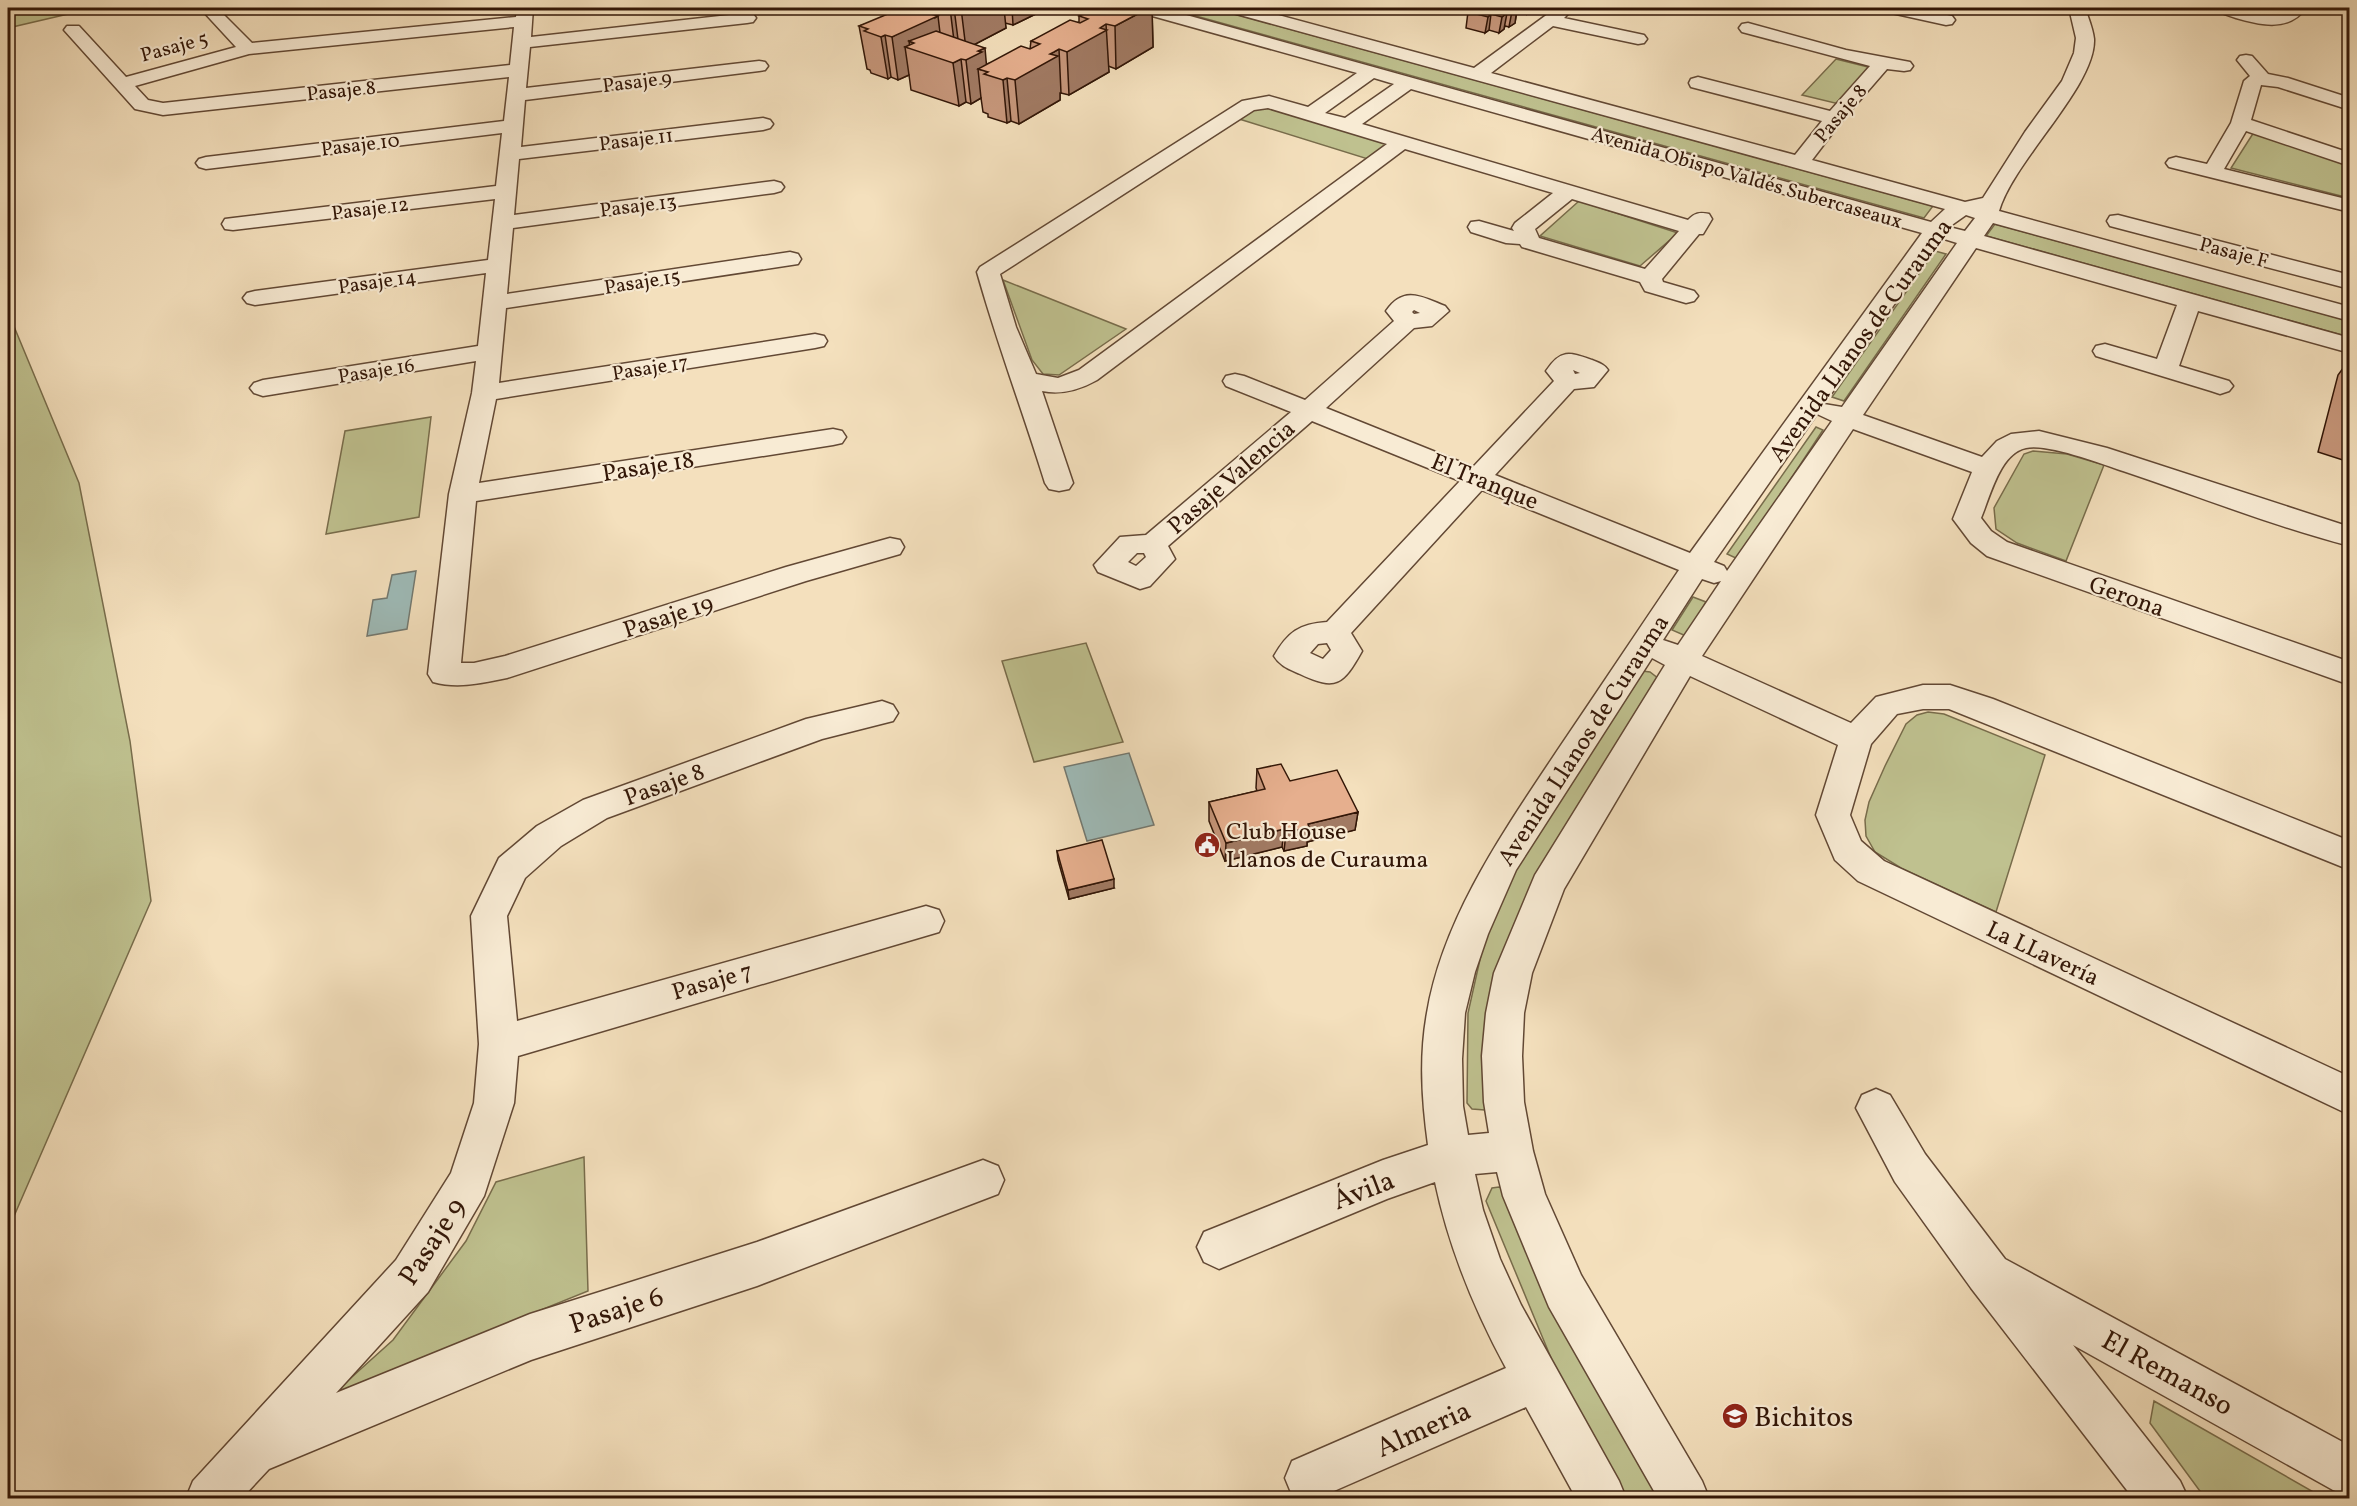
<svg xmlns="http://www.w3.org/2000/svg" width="2357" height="1506" font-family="Vollkorn,serif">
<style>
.green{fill:#bfc18f;stroke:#786c4b;stroke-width:1.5}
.water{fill:#9ebbb8;stroke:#737971;stroke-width:1.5}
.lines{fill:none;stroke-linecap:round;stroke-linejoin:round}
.street-casing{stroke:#624834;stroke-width:3}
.street{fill:#f8ebd4;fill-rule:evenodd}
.wall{fill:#c6967a;stroke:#321607;stroke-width:1.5}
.shaded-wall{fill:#a17a63;stroke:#321607;stroke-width:1.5}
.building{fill:#e6af8e;stroke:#321607;stroke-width:1.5}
.labels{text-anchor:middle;stroke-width:4.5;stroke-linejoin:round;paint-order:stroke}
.far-street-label{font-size:20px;fill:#321607;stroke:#f8ebd4}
.street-label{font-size:24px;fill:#321607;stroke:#f8ebd4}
.poi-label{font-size:24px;fill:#321607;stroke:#f8ebd4;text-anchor:start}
.near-street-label{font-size:28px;fill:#321607;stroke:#f8ebd4}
.near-poi-label{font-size:28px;fill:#321607;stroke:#f8ebd4;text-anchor:start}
</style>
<rect width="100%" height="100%" fill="#f4e0bd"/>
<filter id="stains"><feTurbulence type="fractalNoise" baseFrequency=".00333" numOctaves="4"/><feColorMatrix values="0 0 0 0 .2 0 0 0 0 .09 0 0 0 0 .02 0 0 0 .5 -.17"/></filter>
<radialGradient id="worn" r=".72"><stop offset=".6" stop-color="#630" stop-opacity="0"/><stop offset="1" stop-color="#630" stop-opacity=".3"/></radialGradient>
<path class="green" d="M33,8H94L8,28V13Z
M1167,8H1213L1933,206L1924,218Z
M1836,59L1872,68L1839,104L1802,95Z
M1263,105L1389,144L1371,160L1236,118Z
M2254,132L2349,165V198L2231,168Z
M1579,201L1678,233L1640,266L1540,236Z
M1995,224L2349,321V337L1986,236Z
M1935,251L1946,254L1844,401L1832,397Z
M1003,280L1126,329L1059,375L1043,374L1032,360Z
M8,312L79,483L130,741L151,901L8,1230Z
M431,417L419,517L326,534L345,431Z
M1816,427L1823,430L1738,559L1727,554Z
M2033,451L2067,454L2104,465L2066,561L2017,543L1996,529L1994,508L2024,454Z
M1693,597L1706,602L1686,636L1672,630Z
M1086,643L1123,742L1034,762L1002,661Z
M1642,671L1650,672L1659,679L1534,883L1494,1108L1485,1110L1472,1109L1467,1103L1468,1013L1485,937L1511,874Z
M1928,712L1944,714L2045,755L1996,912L1901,868L1875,852L1866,836L1865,820L1869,802L1885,766L1906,724L1917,715Z
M584,1157L588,1291L333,1394L393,1340L466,1241L496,1182Z
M1499,1187L1504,1189L1583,1362L1659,1498H1624L1556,1370L1486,1201L1492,1188Z
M2154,1401L2324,1498H2205L2150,1423Z"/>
<path class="water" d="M416,571L407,629L367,636L373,600L387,598L392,575Z
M1129,753L1154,825L1087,841L1064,767Z"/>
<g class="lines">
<g class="street-casing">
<path id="street" d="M8,8H17L15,12L8,13Z
M200,8H217L252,43L516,17L517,8H533L531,37L747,13L753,14L756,18L753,22L747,23L530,47L526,88L759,61L765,62L768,66L765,70L759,71L525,100L521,147L763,118L770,120L773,124L770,128L763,130L519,159L514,215L774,181L781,183L784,187L781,191L774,193L513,228L507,294L790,252L798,254L801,259L798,264L506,308L499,383L815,334L824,336L827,341L824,346L815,348L496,399L479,483L833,429L842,431L846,437L842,443L833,445L476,501L461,663H474L505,656L786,567L890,538L900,540L904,547L900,554L806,581L507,678C482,683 458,689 433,682L428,674L449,494L472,393L476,361L263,396L254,393L250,388L254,383L263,380L478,346L486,273L255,305L247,303L243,298L247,293L255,291L488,260L495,199L233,230L225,229L222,224L225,219L233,218L496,186L502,133L206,169L199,167L196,163L199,159L206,157L504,121L509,77L163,115L135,109L64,30L67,26H79L126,77L236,47ZM514,27L510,65L163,103L148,100L135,86L249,54Z
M1136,8H1161L1931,222L1945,209L1229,12L1227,8H1252L1474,68L1556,8H1574L1564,18L1644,35L1647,39L1644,43L1638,44L1553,26L1491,73L1795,155L1822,121L1691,87L1689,83L1691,79L1698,77L1830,111L1870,66L1742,32L1739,28L1742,24L1748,23L1846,50L1910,62L1913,66L1910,70L1904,71L1887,69L1841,122L1812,160L1965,202L1983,198L2025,132L2062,81L2074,53L2076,38L2069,8H2085C2088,17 2093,29 2094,39C2096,86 2013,161 1999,211L2350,307V321L1993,223L1984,236L2350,338V353L2198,311L2179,366L2229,381L2233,386L2229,391L2220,394L2211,391L2096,356L2093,351L2096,346L2105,344L2157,359L2177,305L1976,248L1863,415L1982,457L1997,441L2011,434L2039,431L2107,448L2350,527V546C2273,526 2198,496 2123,471C2102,464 2047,443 2026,448C2000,453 1990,497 1981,518L1991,531L2007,542L2350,662V685L1987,556L1971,543L1953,519L1972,472L1853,429L1702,656L1851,723L1876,697L1923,685H1950L1993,699L2350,841V870L1949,709H1923L1897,714L1871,744L1850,815L1861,841L1884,861L2350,1077V1115L1858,881L1835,860L1816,815L1838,745L1690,676L1564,889L1532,973L1524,1013L1522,1056L1524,1102L1533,1151L1545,1194L1581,1275L1702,1481L1709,1498H1658L1549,1307L1503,1196L1497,1172L1475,1174L1483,1210L1500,1259L1521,1305L1619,1481L1626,1498H1576L1526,1407L1318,1498H1300L1292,1495L1285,1478L1292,1461L1506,1368C1474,1309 1449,1248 1435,1182L1387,1199L1219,1269L1204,1262L1197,1247L1204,1232L1383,1160L1428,1145C1422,1101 1419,1057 1427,1013C1443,917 1504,831 1557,751C1598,691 1638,630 1679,570L1482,490L1351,633L1362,651C1343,685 1336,691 1300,674C1289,669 1280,666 1274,656C1288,632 1299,624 1327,622L1460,481L1312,421L1168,546L1175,559L1150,586L1140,589L1098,572L1094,565L1120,537L1146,535L1291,412L1226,386L1223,381L1226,376L1235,374L1244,376L1305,400L1394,321L1386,311C1404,285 1422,297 1445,306L1449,311L1432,326L1414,328L1326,408L1473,467L1554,381L1546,371C1561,349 1569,352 1592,360C1599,363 1604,364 1608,370L1594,387L1574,389L1495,475L1690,553L1922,233L1411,89L1362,124L1688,220C1695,213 1699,212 1709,214L1712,219L1703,234H1699L1662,279L1663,282L1694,291L1698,296L1694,301L1686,303L1645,291L1640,282L1522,247L1520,244L1506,243L1471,232L1468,227L1471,222L1479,221L1514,231L1512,228L1515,223L1553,193L1405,149L1097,380C1079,390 1062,395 1042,391L1073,483L1069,489L1059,491L1049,489L1045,483C1023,412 997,343 977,272L980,267L1242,101L1269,96L1308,107L1357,73L1138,12ZM1374,78L1394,84L1345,118L1325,113ZM1268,108L1387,144L1079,370L1058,378L1036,374L1016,327L1000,274L1254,110ZM1572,199L1679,231L1645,269L1539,238L1535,229ZM1966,215L1975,218L1965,231L1949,227ZM1941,238L1957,243L1842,407L1824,404ZM1414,310L1420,313L1414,314L1412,312ZM1573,370L1580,373L1575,374ZM1817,414L1832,421L1727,571L1724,566L1714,562ZM1137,553H1144L1146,557L1136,566L1128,562ZM1702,579L1714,583L1721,581L1678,645L1663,640ZM1327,643L1331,650L1323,659L1310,653L1318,644ZM1652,658L1665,665L1535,875L1494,973L1486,1013L1482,1056L1484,1102L1489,1133L1468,1135L1463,1106L1462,1059L1465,1013L1475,972L1488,934L1516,870Z
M1885,8H1913L1952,16L1955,20L1952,24L1946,25L1887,12Z
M2215,8H2239L2271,15L2281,13L2288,8H2306C2289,32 2260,25 2236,18C2228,15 2219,14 2215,8Z
M2246,55L2252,56L2268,74L2288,78L2350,98V110L2278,87L2261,85L2251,120L2350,153V166L2246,131L2224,169L2350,200V212L2169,167L2166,163L2169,159L2176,157L2207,164L2231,123L2244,81L2250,76L2237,60L2240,56Z
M2118,215L2350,275V289L2110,226L2107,221L2110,216Z
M882,701L893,705L898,713L893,721L822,739L607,818L561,846L525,878L507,916L517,1021L926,906L939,910L944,921L939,932L518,1056L514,1103L484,1196L428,1292L336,1393L530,1314L757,1242L983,1160L998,1166L1004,1180L998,1194L757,1286L531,1360L269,1469L242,1498H186L193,1481L396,1260L451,1173L474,1103L479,1044L471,916L499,858L537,826L583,800L806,719Z
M1876,1089L1890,1095L1925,1154L2005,1259L2350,1446V1497L2333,1490L2073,1345L2180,1481L2188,1498H2133L1971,1288L1895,1182L1856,1108L1862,1095Z"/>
</g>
<use href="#street" class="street"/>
</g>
<path class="wall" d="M930,8H1048L1013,25L1005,23L1006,28L975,44L987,64L1030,49L1031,41L1079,22V16L1096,8H1152L1153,47L1116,69L1108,66L1109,72L1069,95L1061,93H1060V100L1019,124L1011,121L1007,123L988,117V114L983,112L981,98L971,104L966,102L959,106L911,90L909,75L898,80L891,77L888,79L871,73L870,70L867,69L859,26L913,9L930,11Z
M1474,8H1532V10L1527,14L1517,11L1515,23L1509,27L1505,26L1504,29L1499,33L1489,30L1485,33L1466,28L1468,12Z
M2349,360V462L2318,452L2338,375Z
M1257,769L1290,781L1358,812L1355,830L1307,842V846L1284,851L1282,847L1225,861L1209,821V802L1257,791L1256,788Z
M1057,851L1114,888L1069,899L1058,860Z"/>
<path class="shaded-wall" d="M950,8H954L959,47L955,49Z
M961,8H1004L1006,28L966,49Z
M1012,8H1048L1013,25Z
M1149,8H1152L1153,47L1116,69L1115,26Z
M1514,8H1517L1515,23L1509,27L1512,11Z
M1528,8H1532V10L1527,14Z
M934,12L935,18L938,16L943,58L909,41L910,48L905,47L909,75L898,80L892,37Z
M1507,13L1504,29L1499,33L1502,17Z
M1491,14L1489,30L1485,33L1488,17Z
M1106,24L1109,72L1069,95L1067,52L1100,28Z
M885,35L891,77L888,79L881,37Z
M985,48L987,71L978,69L981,98L971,104L966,60L978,51Z
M1059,49L1061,93H1060V100L1019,124L1015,80L1050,54Z
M961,59L966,102L959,106L953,63Z
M1007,78L1011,121L1007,123L1003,80Z
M1358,812L1355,830L1307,842V846L1284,851L1286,833L1308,824Z
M1284,829L1282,847L1225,861L1226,843Z
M1114,879V888L1069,899L1068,890Z"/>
<path class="building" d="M902,8H908L913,9L919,8L934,12L931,14L938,16L892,37L885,35L881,37L864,31L868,29L859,26Z
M1096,8H1149L1115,26L1106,24L1100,28L1107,30L1067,52L1059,49L1054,52L1050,54L1058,56L1015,80L1007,78L1003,80L984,74L988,72L978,69L1021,46L1030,49L1040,44L1031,41L1070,20L1080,23L1088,19L1079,16Z
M1474,8H1486L1507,13L1502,17L1491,14L1488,17L1468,12Z
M1499,8H1516L1512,11Z
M936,31L985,48L978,51L982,52L966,60L961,59L953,63L905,47L914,43L909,41Z
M2349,403V417L2346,416Z
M1281,764L1290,781L1337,770L1358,812L1308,824L1309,827L1286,833L1284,829L1226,843L1209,802L1265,789L1257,769Z
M1102,840L1114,879L1068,890L1057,851Z"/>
<defs>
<g id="civic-disc" transform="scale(1.35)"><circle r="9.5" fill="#8f2418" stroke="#f8ebd4"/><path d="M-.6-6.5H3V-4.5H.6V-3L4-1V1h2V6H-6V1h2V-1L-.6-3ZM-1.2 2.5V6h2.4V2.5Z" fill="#fff"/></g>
<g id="school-disc" transform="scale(1.35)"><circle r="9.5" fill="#8f2418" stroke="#f8ebd4"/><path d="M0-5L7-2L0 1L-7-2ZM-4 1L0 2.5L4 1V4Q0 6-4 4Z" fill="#fff"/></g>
</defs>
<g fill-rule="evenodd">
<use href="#civic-disc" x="1207" y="845"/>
<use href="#school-disc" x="1735" y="1416"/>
</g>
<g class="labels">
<g class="far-street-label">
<text transform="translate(174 46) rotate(-15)" y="7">Pasaje 5</text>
<text transform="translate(637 81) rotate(-7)" y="7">Pasaje 9</text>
<text transform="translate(341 90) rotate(-6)" y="7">Pasaje 8</text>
<text transform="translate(1840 113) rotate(-50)" y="7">Pasaje 8</text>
<text transform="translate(636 139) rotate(-7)" y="7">Pasaje 11</text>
<text transform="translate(360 144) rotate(-7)" y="7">Pasaje 10</text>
<text transform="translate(1747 177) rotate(16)" y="7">Avenida Obispo Valdés Subercaseaux</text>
<text transform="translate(638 205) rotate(-7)" y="7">Pasaje 13</text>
<text transform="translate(370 208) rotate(-7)" y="7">Pasaje 12</text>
<text transform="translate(2234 252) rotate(15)" y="7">Pasaje F</text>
<text transform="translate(377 281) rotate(-8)" y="7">Pasaje 14</text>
<text transform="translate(642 281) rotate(-9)" y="7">Pasaje 15</text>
<text transform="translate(650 367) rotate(-9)" y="7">Pasaje 17</text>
<text transform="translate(376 370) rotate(-9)" y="7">Pasaje 16</text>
</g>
<g class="street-label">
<text transform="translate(1860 340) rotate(-54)" y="8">Avenida Llanos de Curauma</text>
<text transform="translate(648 466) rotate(-9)" y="8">Pasaje 18</text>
<text transform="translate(1231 477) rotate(-41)" y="8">Pasaje Valencia</text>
<text transform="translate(1485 481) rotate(22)" y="8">El Tranque</text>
<text transform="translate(2127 596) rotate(20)" y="8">Gerona</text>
<text transform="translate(668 616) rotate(-18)" y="8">Pasaje 19</text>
<text transform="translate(1583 740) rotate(-57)" y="8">Avenida Llanos de Curauma</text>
<text transform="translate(664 784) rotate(-20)" y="8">Pasaje 8</text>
<text transform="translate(2043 953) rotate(25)" y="8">La LLavería</text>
<text transform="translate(712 981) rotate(-16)" y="8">Pasaje 7</text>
</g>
<g class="poi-label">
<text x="1226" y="839">Club House<tspan x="1226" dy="28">Llanos de Curauma</tspan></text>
</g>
<g class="near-street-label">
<text transform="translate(1363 1189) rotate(-21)" y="10">Ávila</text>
<text transform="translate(431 1241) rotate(-57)" y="10">Pasaje 9</text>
<text transform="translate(616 1309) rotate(-18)" y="10">Pasaje 6</text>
<text transform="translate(2168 1372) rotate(29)" y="10">El Remanso</text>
<text transform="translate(1423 1428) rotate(-24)" y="10">Almeria</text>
</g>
<g class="near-poi-label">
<text x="1754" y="1426">Bichitos</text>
</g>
</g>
<rect width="2357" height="1506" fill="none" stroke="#f4e0bd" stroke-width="30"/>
<rect x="9" y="9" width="2339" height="1488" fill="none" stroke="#321607" stroke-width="3"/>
<rect x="15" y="15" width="2327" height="1476" fill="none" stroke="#321607" stroke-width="1.5"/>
<rect width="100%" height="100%" filter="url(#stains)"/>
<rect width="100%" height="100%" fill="url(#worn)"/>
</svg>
